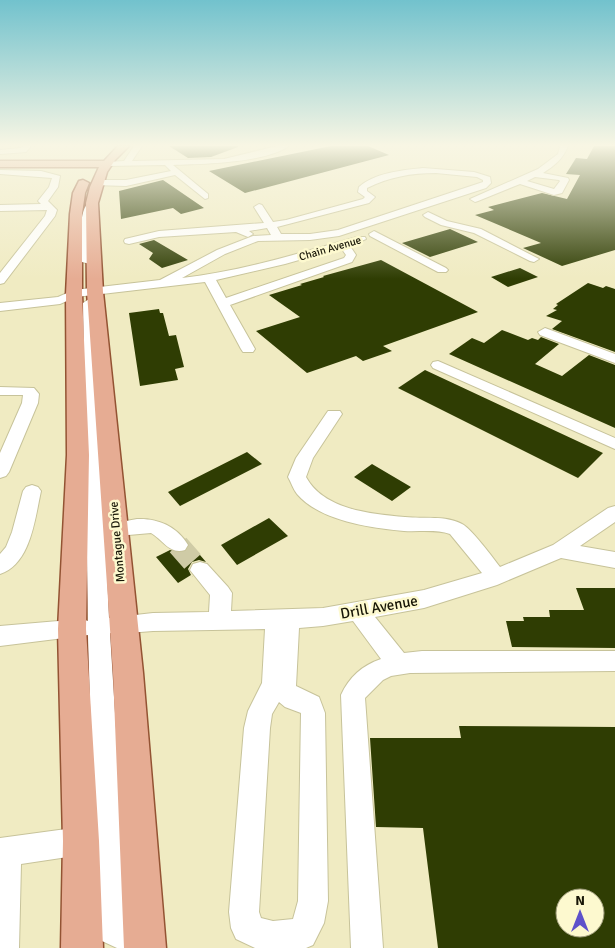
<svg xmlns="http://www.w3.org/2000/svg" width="615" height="948" font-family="Signika,sans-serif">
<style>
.building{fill:#2f3d03;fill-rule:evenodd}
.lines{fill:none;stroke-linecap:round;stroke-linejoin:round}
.minor-tunnel{stroke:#cfcba6;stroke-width:22;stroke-dasharray:22 11;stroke-linecap:butt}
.minor-casing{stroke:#c7c39a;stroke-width:2}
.major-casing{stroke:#935333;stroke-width:3}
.minor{fill:#fff;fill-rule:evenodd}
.major{fill:#e6ac93;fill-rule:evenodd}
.labels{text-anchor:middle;stroke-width:5;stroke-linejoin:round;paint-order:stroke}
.far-street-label{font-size:11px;fill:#171506;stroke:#fdf9cf}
.street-label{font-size:12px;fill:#171506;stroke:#fdf9cf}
.near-street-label{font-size:15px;fill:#171506;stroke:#fdf9cf}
</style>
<rect width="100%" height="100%" fill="#f0ebc2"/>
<path class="building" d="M169,146H238V147L211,157L188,158Z
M331,146H368L389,155L245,193L209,171Z
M594,146H615V250L562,266L523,248L541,243L475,215L494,210L488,207L542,193L567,199L580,175L566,174L576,158L587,159Z
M163,180L204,208L181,214L173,208L121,219L119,191Z
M450,229L478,242L430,257L402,243Z
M154,240L188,260L162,268L149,259L153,253L139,244Z
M381,260L478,312L383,346L392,351L363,361L356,356L307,373L256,331L300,317L269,295L302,285L300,284L324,277L323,276Z
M520,268L538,277L508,287L491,277Z
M588,283L603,288L606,286L615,289V352L552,329L562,321L546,316L557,310L553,309L558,305L556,304Z
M159,309L160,313H163L169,336L176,335L184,367L175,369L178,380L140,386L129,313Z
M502,330L528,340L532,338L538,340L541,337L559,344L535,364L562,376L589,355L615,365V428L449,354L472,338L484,343Z
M425,370L603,453L578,478L398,388Z
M247,452L262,464L180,506L168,492Z
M372,464L411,487L392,501L354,477Z
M269,518L288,536L237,565L221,545Z
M188,541L206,562L199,560L192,562L188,569L191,575L178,583L156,557L170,550L180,553L185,552L190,546Z
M576,588H615V648L512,647L506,621H524L523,617H550L549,610H584Z
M459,726L615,727V948H438L423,828L376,827L370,738H461ZM565,898H595V928H565Z"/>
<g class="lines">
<path class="minor-tunnel" d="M178,545L200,570"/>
<g class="minor-casing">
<path id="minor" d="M23,146H31L26,152L0,154V150L21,148Z
M134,146H142L132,161L224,159L277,146H289C265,163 203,164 173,165L208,194V198L205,199L175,175L126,186L94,185L93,183L97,180H126L171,171L165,165L106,166L102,164L106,162L124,161Z
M560,146H568C563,159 554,166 543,173L568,178L569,180L562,193L554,195L520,184L478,201L475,202L470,199L538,169L558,154ZM535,177L559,180L560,181L554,189L527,181Z
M423,168L474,172L490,177L491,183L486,188L339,236L310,240L258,241L225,254L182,278C242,271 300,253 357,237H365L366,239L350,246L356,255L352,262L230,305L255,349L253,352H243L241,349L205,282L76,297L60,304L0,311V303L58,297L74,290L160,280L217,250L253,236L271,235L267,228L249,231L253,234L248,237L236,232L159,237L129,244L125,243L124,241L125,239L159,231L264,223L254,207L259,204L262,205L273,222L286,220L363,199L365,197L358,192L359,187C374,173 403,170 423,168ZM436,173L477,177L483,180V182L338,230L310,234H281L277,227L369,203L375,197L367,191V188C389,177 411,173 436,173ZM341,248L346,255L344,258L226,298L216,280L285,264Z
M0,170L41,171L60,176L58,187L48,201L57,210L55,216L4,283L0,284V273L45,216L47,210L0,211V205L41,204L38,201L49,187L52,178L0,174Z
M92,200L97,203L91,216V258L99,262L94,265L82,262L81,260C81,246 77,206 92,200Z
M428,212L447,221L481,229L539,259L534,262L530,261L474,233L441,225L425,217L423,215Z
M374,231L446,268L448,270L446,272H438L370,236L369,234Z
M89,299L95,303L109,618L153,613L209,612L210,595L190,570L193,564L200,562L207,564L228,587L232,593L231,611L323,608L424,590L482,573L450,534C436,529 419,532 404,531C371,528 320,521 297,494C293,489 291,482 288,477L296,458L328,411H340L342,414L313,458L306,477C324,510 371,514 405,517C424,519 445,515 462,524C471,528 493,558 500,567L553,545L608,508L615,506V522L580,546L615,552V568L561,558L497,585L424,608L375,617L404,653L422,651H615V671L410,673L391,676L383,680L365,698L383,948H351L341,695C349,677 363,665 381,659L353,621L323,626L299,628L296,686L319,697L325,713L328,901L324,923L313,945L306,948H255L236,939L231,928L229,912L244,728L248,711L262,683L265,629L153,631L115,634L110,633L128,921L155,933L160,944L158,948H117L102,941L97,930L95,843L91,851L81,855L21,864L19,948H0V838L81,827L91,831L94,839L88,635L0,646V626L82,619L88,621L83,303ZM279,702L285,707L301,713L298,901L293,919L273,921L261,918L259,912L270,728L272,714Z
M545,328L615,354V363L540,335L538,332Z
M438,361L615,438V449L433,368L431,365L433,362Z
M0,387L34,388L39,394L38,403L9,472L6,476L0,478V453L22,403L23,395H0Z
M32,485L38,487L41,491C35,518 31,564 0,574V554L6,547L12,532L23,491L26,487Z
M137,519C157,518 177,526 188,545L185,550C170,555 163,540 151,533L117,536L110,534L107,529L110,524Z"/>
</g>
<g class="major-casing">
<path id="major" d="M118,146H129L115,160L107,172L98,203L103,292L143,673L166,948H124L113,673L87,292L86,203L90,187L99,167H0V161H104Z
M83,180L89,183L85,193L82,214V294L89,455L86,629L99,841L103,948H61L63,841L58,629L67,455L66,294L70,214L73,193L79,181Z"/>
</g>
<use href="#minor" class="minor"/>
<use href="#major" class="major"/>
</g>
<linearGradient id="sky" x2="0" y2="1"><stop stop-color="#72c2cd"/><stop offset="0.52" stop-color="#f8f6e4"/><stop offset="1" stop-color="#f8f6e4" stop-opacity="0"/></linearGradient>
<rect width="615" height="279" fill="url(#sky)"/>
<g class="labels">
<g class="far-street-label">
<text transform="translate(330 248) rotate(-16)" y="4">Chain Avenue</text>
</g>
<g class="street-label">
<text transform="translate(117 542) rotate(-95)" y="4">Montague Drive</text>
</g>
<g class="near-street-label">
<text transform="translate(379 607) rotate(-10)" y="5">Drill Avenue</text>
</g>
</g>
<g transform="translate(580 913)"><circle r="24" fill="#fdf9cf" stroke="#a19e7f"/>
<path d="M0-4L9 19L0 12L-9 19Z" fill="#5e52ca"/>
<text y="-8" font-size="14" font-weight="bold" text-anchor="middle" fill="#171506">N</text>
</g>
</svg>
